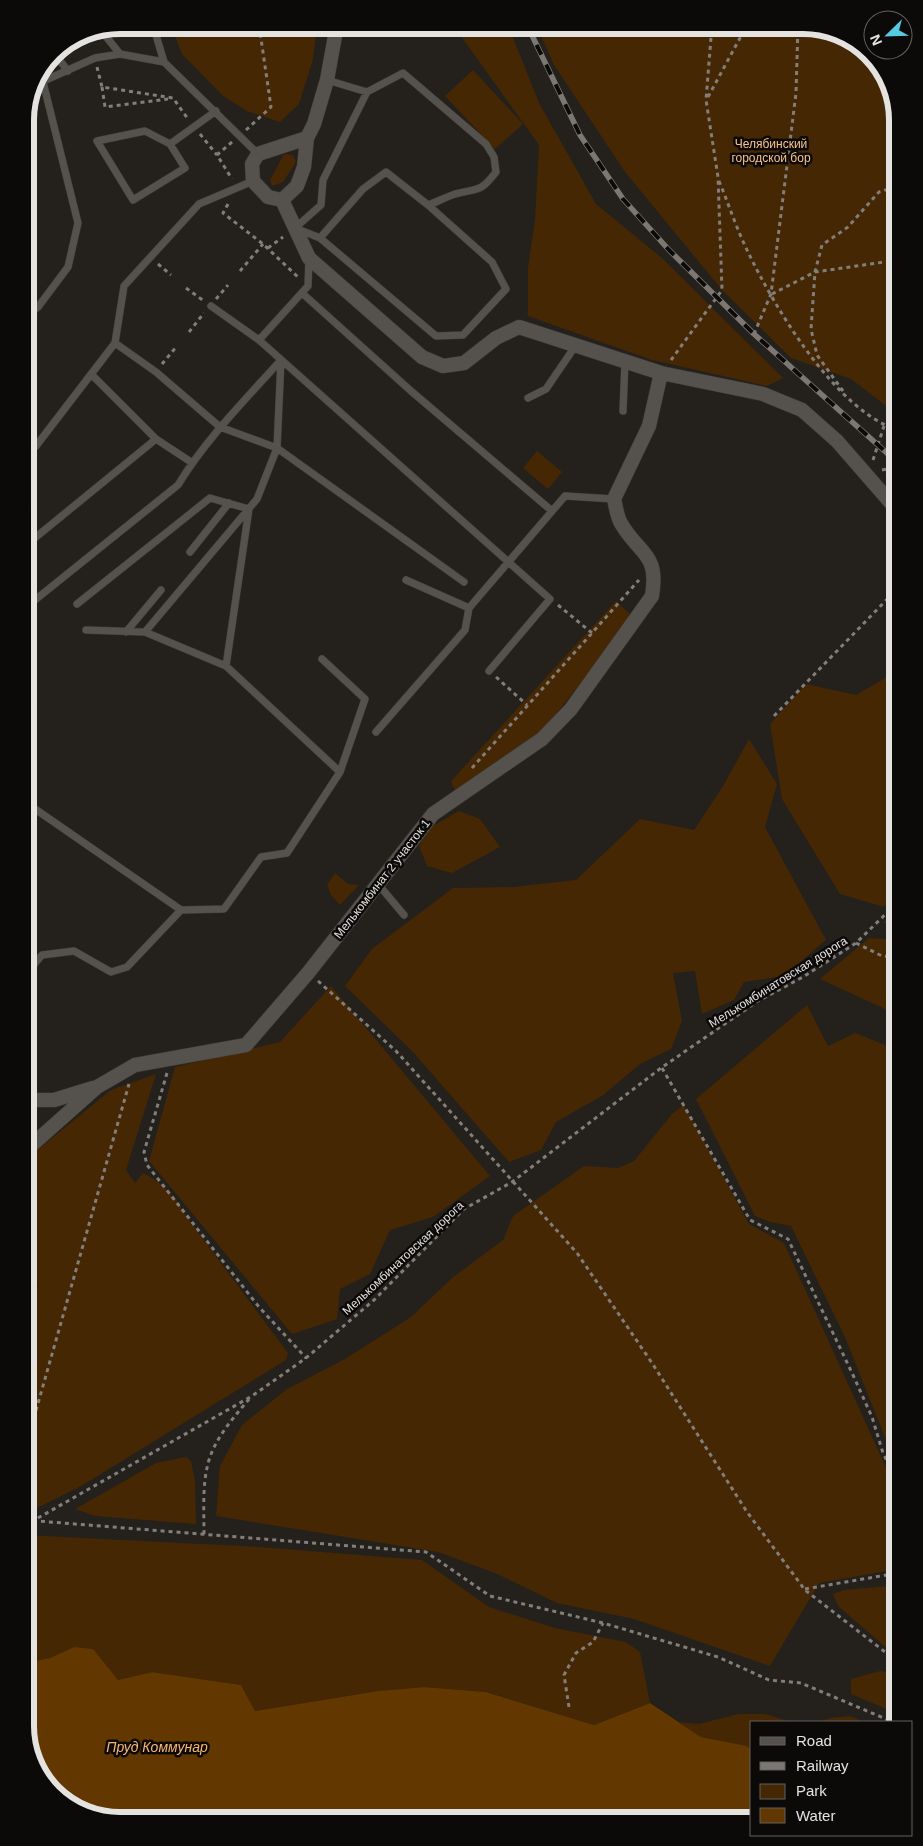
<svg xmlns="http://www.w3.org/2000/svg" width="923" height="1846" font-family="Helvetica,sans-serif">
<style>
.green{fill:#452703}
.water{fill:#623700}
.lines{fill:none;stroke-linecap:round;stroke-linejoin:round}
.service-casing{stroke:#3d3a37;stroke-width:8}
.minor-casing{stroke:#3d3a37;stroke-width:15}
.path{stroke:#827e7b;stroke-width:3;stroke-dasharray:4 4;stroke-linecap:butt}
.service{stroke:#55514d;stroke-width:7}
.minor{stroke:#55514d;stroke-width:14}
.rail-casing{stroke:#7b7874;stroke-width:5.5}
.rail{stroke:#0c0a08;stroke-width:4;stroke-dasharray:11;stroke-linecap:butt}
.labels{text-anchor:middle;stroke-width:5;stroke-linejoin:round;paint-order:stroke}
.park-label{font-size:12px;fill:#f9c28c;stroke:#0c0a08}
.street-label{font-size:12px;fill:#e5e3e0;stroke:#0c0a08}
.water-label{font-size:14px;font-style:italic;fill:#fab671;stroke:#0c0a08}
.rim{fill:none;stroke:#e5e3e0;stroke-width:6}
</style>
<rect width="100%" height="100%" fill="#24201c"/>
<path class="green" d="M171,25H317L313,59L299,104L280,122L247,111L223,96L182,54Z
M453,25H508L539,103L596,204L662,258L783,378L767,386L652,360L528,316V268L535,219L539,145Z
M536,25H810L861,44L891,83L898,119V415L851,379L791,358L722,290L625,172L554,65Z
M473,70L523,124L495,149L445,96Z
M284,154L293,155L296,162L283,182L272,186L270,180Z
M537,451L562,472L548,489L523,468Z
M616,601L633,617L545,728L455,791L451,781Z
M898,609V893L884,907L840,894L782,799L770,724L806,684L856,695L894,673L886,622Z
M749,739L777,784L765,827L826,940L784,976L744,982L734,1000L702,1014L695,971L673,973L682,1021L671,1049L640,1064L602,1096L556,1122L541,1150L509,1162L412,1051L345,986L372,949L453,888L514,887L576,880L640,819L694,830L723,786Z
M459,811L480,819L500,847L452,873L427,866L419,846L428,829Z
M335,873L348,884L359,885L340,905L331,895L327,885Z
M898,907V925L883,923L898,908Z
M869,938L898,940V1015L820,979Z
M331,986L490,1176L433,1217L390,1230L370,1274L340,1289L337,1319L292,1334L149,1161L175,1067L280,1042Z
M807,1005L828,1046L855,1033L898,1050V1470L845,1337L791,1226L770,1222L755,1216L696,1099Z
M156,1074L126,1170L135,1183L143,1173C164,1183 177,1198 188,1219L288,1353L286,1360L83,1485L29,1512L25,1505V1323L38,1285L25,1275V1160L111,1090Z
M684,1105L749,1224L784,1243L898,1494V1569L819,1583L770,1666L634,1619L557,1603L495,1573L438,1552L216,1516L220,1466L242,1425L287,1389L345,1359L411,1317L452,1278L503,1240L513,1216L584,1166L618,1168L634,1161L672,1114Z
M186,1457L191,1461L195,1481L196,1524L95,1516L75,1509L156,1463Z
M25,1535L260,1547L422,1560L489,1607L555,1628L626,1642L640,1652L650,1703L594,1725L487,1692L424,1687L378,1691L255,1711L241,1685L152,1672L118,1680L74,1647L50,1658L25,1663Z
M898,1585V1658L838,1606L833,1594L844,1590Z
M880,1671L892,1673L898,1677V1714L851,1694V1679Z
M738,1714H765L792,1722H752V1750L747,1746L701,1737L679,1722L699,1724Z
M850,1716L865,1722H819L830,1718Z"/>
<path class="water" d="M74,1647L93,1649L118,1680L152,1672L241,1685L255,1711L378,1691L424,1687L486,1692L594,1725L650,1703L701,1737L747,1746L752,1750V1821H113L62,1802L32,1763L25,1727V1663L50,1658Z"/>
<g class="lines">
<g class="service-casing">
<path id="service" d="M153,25L164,62
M100,29L120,54
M53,52L68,71
M327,80L367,92
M39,83L95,58L120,54L164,62L258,154
M170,144L185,168L133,200L97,141L145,131L170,144L216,111
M253,181L199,204L124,286L115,343L156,372L220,427L277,448L464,582
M295,228L321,205L323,180L367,92L403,73L486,144L494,157L496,172C480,193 478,188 455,194C446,197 437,202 428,205L386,172L363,189L320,238
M295,228L320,238L436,336L463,335L506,289L492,262L428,205
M302,293L411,391L552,511
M211,306L259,340L550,599L489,671
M25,317L38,307L68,267L78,223L43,82
M259,340L308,286L309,258
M91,374L156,439L191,462
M528,398L546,389L576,345
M623,411L625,361
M36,446L115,343
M25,546L156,439
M190,552L229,503
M406,580L469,608
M77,604L210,498L249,509L226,666
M25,608L178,485C206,439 245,400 281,360
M126,632L161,590
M145,632L257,499L277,448L281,360
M322,659L365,699L340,772
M376,732L465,630L469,608L565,496L614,499
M25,802L181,910
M378,884L404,915
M25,975L42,955L74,951L111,972L127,967L181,910L224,909L261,857L287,853L340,772L226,666L145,632L86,630"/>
</g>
<g class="minor-casing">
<path id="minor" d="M307,138L258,154L252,164L253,181L268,197L282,200L297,186L304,167L307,138L314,124L327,80L337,25
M282,200L309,258L422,357L443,366L464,363L496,338L519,327L661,373L763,394L802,410L837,441L898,511
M25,1100H54L93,1088
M25,1151L97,1087L135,1065L246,1045L308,973L433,814L542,739L571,709L652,596C659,553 640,555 622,525C617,518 616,507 614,499L649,426L661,373"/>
</g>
<path class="path" d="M97,67L102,87L173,98L188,119
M102,87L105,107L168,99
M708,97L747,25
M246,130L271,107L259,25
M200,134L217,155
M232,142L217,155L232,179
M719,181C729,205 737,230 748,252C775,308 836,411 898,430
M228,204L223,213L263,244L298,277
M268,248L283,237
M158,264L171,275
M240,271L263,244
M186,288L204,301
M772,294L815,272L898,260
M216,299L228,285
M189,332L204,313
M754,334L771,294L796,93L798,25
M671,360L722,290L718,177L706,100L712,25
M162,364L177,346
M843,391L817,355L811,329L815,272L822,245L848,227L879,192L898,186
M873,460L884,426
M882,470L888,469L896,476
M558,605L592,633
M496,677L527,705
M774,716L898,588
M472,768L639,580
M856,943L882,956L898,957
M318,981L396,1051L577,1253L652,1363L747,1512L805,1590L898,1662
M662,1068L750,1220L788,1239L853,1375L872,1417L883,1453L898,1484
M167,1073L144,1152L147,1165L259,1307L306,1358
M25,1449L129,1084
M25,1520L426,1552L490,1596L603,1623L718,1657L769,1680L801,1683L893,1722
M31,1522L252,1396L306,1358L374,1300L464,1209L512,1182L661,1068L758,1001L803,977L856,943L898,902
M204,1534C204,1510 202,1483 209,1460C216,1437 234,1417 250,1398
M805,1589L898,1573
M569,1707L564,1675L576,1653L593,1642L603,1623"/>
<use href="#service" class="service"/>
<use href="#minor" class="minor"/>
<g class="rail-casing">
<path id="rail" d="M527,25L580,135L623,199L669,250L754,334L898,463"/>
</g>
<use href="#rail" class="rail"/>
</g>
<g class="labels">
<g class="park-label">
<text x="771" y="148">Челябинский<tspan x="771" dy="14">городской бор</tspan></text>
</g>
<g class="street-label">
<text transform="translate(382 879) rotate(-52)" y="4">Мелькомбинат 2 участок 1</text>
<text transform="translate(778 982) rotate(-32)" y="4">Мелькомбинатовская дорога</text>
<text transform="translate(403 1258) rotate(-43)" y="4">Мелькомбинатовская дорога</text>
</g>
<g class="water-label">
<text x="157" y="1752">Пруд Коммунар</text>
</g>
</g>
<path d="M0 0H923V1846H0ZM120 34H803A86 86 0 0 1 889 120V1726A86 86 0 0 1 803 1812H120A86 86 0 0 1 34 1726V120A86 86 0 0 1 120 34Z" fill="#0c0a08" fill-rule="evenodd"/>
<path class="rim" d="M120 34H803A86 86 0 0 1 889 120V1726A86 86 0 0 1 803 1812H120A86 86 0 0 1 34 1726V120A86 86 0 0 1 120 34Z"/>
<rect x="750" y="1721" width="162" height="115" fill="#0c0a08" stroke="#63615e"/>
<rect x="760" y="1737" width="25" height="8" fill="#55514d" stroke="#63615e"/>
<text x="796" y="1746" font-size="15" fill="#e5e3e0">Road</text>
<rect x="760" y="1762" width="25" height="8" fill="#7b7874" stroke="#63615e"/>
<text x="796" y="1771" font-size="15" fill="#e5e3e0">Railway</text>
<rect x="760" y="1784" width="25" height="15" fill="#452703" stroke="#63615e"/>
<text x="796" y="1796" font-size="15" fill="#e5e3e0">Park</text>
<rect x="760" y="1808" width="25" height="15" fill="#623700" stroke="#63615e"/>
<text x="796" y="1821" font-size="15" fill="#e5e3e0">Water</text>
<g transform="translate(888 35) rotate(247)"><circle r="24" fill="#0c0a08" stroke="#63615e"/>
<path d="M0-4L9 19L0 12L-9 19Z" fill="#57c9e2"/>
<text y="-8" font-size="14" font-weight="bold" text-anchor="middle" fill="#e5e3e0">N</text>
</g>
</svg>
